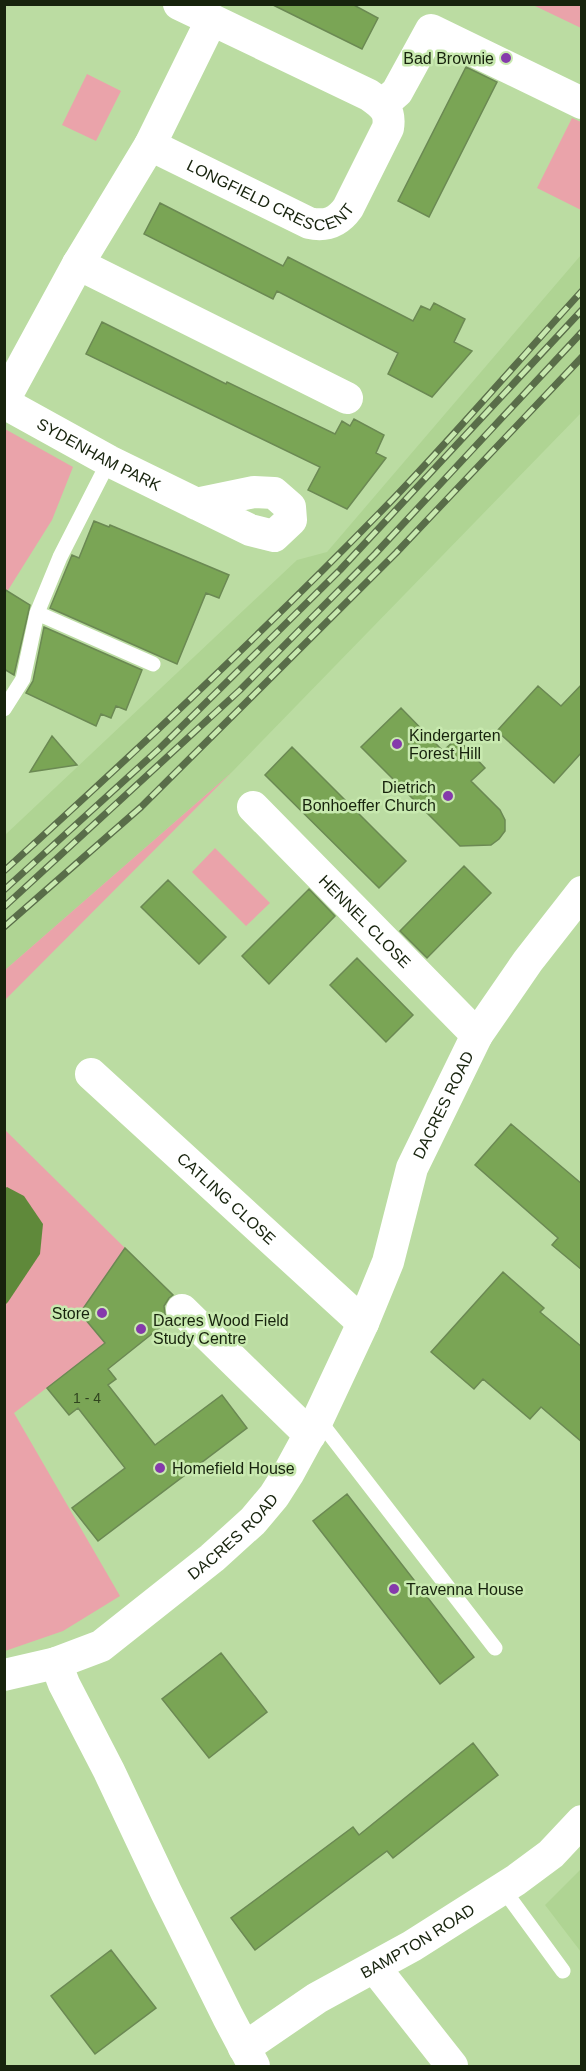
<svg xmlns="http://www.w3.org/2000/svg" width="586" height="2071" font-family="Arial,sans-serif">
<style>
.built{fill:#afd493}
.green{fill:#eaa3aa}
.water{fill:#5f893a}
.building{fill:#7aa555;stroke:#6b8953;stroke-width:1.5}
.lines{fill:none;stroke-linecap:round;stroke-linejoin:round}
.service{stroke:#fff;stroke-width:15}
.minor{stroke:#fff;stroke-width:32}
.rail-casing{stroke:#596d49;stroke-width:7}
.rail{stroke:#c8e9af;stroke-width:4.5;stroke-dasharray:14;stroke-linecap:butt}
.poi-dot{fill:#853aab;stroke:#c8e9af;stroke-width:2}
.labels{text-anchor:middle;stroke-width:5;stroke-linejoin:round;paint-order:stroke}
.number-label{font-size:14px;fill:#30441f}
.poi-label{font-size:16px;fill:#17230d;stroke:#c8e9af;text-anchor:start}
.street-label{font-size:16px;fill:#17230d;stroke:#c8e9af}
</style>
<rect width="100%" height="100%" fill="#bbdca2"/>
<path class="built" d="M581,255V413L231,773L5,970V835L297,560L327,552Z
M581,1869V1952L545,1905Z"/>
<path class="green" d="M533,5H581V28Z
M87,74L121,91L96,141L62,125Z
M572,118L581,122V210L537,188Z
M5,429L73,467L52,520L5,595Z
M231,773L5,1000V970Z
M215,848L270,903L246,926L192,872Z
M4,1129L125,1248L80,1313L105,1343L14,1413L120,1596L63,1631L5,1651Z"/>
<path class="water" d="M7,1187L24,1196L43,1224L40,1254L8,1302L5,1305L4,1189Z"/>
<path class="building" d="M271,4H352L378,18L362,49Z
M466,67L497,82L429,217L398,201Z
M160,203L283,266L288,257L413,321L421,306L430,310L434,303L465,319L454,342L472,351L432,397L388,374L398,353L277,291L273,299L144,234Z
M102,322L226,384L227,382L335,434L342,421L350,426L354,419L384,435L376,453L386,458L347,509L308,490L320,467L86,354Z
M94,521L109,527L110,525L229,575L219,598L206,593L177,664L50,608L72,555L79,558Z
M4,589L30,605L14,675L4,669Z
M44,627L142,670L126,710L116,706L111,718L101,714L96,726L26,693L33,681Z
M582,684V752L554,783L497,731L538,686L561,706Z
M401,708L443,751L457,738L485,768L471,781L500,810L505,820V831L499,839L491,845L460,846L361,747Z
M52,736L77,765L30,772Z
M292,747L406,861L379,888L265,775Z
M464,866L491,893L427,958L400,931Z
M168,880L226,937L199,964L141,907Z
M309,889L335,916L269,984L242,956Z
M357,958L413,1015L386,1042L330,985Z
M511,1124L582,1184V1270L552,1245L558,1238L475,1165Z
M125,1248L173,1295L169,1298L164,1306L165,1314L168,1321L108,1369L116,1379L108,1385L155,1445L222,1395L247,1428L98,1541L72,1508L125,1468L78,1408L69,1415L47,1388L105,1343L80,1313Z
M503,1272L544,1308L540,1312L582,1347V1442L541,1407L530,1419L483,1379L474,1389L431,1352Z
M347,1494L474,1657L440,1684L313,1521Z
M221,1653L267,1712L209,1758L162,1699Z
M473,1743L498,1775L393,1858L387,1851L255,1950L231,1918L353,1827L359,1835Z
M111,1950L156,2008L95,2054L51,1996Z"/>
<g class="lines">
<path class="service" d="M37,613L153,664
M4,709L23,679L37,613L60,557L109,461
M318,1419L495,1648
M503,1889L563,1971"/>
<g class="minor">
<path d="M382,105L397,92L431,30L582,103"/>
<path id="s1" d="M150,145L309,223C327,227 338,222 348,208L388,128C391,110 383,105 369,95L179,4"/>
<path d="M78,264L347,398"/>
<path d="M4,400L78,264L150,145L211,21"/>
<path id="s2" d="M4,403L109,461L250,530L274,536L291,520L290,507L274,493L254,492L196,504"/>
<path id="s3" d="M253,807L477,1035"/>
<path id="s4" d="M91,1074L363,1323"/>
<path d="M182,1310L310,1435"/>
<path d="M56,1663L64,1684L109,1771L166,1892L228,2017L254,2066"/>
<path id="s5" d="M4,1675L56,1663L101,1646L212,1558L253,1521L274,1496L288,1474L318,1419L363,1323L388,1262L412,1168L477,1035L528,961L582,892"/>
<path d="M375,1968L452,2066"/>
<path id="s6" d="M244,2048L317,1998L412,1946L516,1880L551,1854L582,1821"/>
</g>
<g class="rail-casing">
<path id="rail" d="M4,871C138,750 269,627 395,497C459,430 519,360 582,291
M4,890L159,749L340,570L582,310
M4,907L240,690L375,554L582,332
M4,927L141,807L396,553L582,357"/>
</g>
<use href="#rail" class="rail"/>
</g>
<g class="poi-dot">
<circle cx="506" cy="58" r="6"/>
<circle cx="397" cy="744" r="6"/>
<circle cx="448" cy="796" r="6"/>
<circle cx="102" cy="1313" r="6"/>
<circle cx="141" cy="1329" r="6"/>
<circle cx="160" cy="1468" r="6"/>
<circle cx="394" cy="1589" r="6"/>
</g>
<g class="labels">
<g class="number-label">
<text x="87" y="1403">1 - 4</text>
</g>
<g class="poi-label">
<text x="494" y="64" text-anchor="end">Bad Brownie</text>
<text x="409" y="741">Kindergarten<tspan x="409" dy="18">Forest Hill</tspan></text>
<text x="436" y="793" text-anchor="end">Dietrich<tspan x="436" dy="18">Bonhoeffer Church</tspan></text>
<text x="90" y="1319" text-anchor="end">Store</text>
<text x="153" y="1326">Dacres Wood Field<tspan x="153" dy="18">Study Centre</tspan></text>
<text x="172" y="1474">Homefield House</text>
<text x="406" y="1595">Travenna House</text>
</g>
<g class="street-label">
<text dy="6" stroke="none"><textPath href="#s1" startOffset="134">LONGFIELD CRESCENT</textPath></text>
<text dy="6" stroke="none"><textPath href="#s2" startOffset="108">SYDENHAM PARK</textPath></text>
<text dy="6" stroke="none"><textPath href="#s3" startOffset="160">HENNEL CLOSE</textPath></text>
<text dy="6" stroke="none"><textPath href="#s5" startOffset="759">DACRES ROAD</textPath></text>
<text dy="6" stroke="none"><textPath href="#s4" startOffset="184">CATLING CLOSE</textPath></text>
<text dy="6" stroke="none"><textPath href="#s5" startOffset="273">DACRES ROAD</textPath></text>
<text dy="6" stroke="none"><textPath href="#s6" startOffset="204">BAMPTON ROAD</textPath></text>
</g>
</g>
<rect width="586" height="2071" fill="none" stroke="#17230d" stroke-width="12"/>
</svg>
